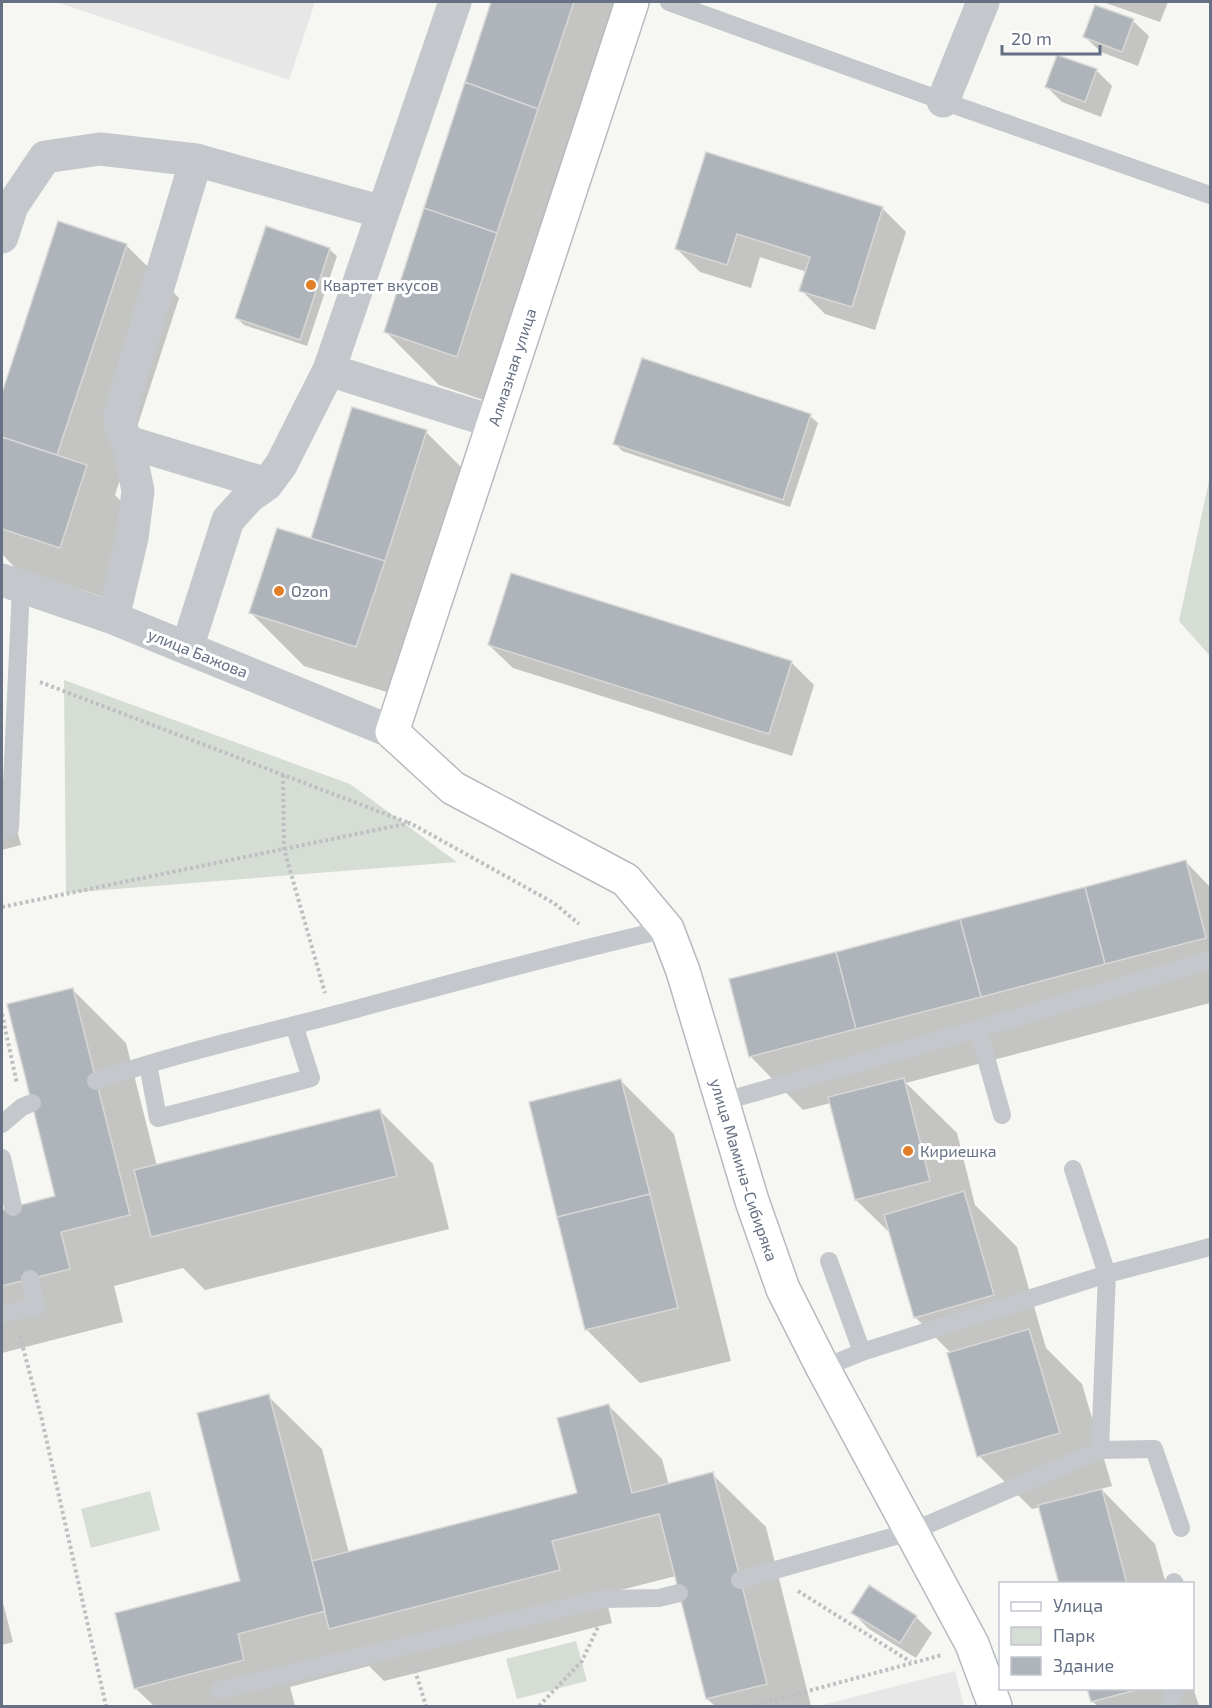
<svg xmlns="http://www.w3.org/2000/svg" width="1212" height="1708" font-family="'Exo 2',sans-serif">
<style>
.built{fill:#e7e7e7}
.green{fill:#d6ddd4}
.shadow{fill:#0003}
.building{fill:#afb4bb;stroke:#d7d8d6;stroke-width:1.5}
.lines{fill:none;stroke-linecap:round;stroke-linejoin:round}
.secondary-casing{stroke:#b6bac0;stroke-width:36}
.path{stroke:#bebfc2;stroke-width:4;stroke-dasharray:3 3;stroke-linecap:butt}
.lane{stroke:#c4c7cb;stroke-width:18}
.street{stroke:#c4c7cb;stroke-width:33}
.secondary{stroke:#fff;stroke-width:33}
.poi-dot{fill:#e27e27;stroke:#fff;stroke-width:2}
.labels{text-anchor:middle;stroke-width:6;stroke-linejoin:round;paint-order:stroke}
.poi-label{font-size:16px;fill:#667084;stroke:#fff;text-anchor:start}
.street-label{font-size:16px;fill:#667084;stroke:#fff}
</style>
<rect width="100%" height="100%" fill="#f6f7f3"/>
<path class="built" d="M56,2H315L289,80Z
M955,1671L964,1706H818Z"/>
<path class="green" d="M1210,476V656L1179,621Z
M64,680L350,784L457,862L66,893Z
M150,1491L160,1530L91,1548L81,1509Z
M576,1641L587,1681L517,1699L506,1659Z"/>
<path class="shadow" d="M493,2H645L510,409L439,385L386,332Z
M1103,2H1168L1160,22Z
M1133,21L1149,36L1138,66L1101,52L1085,37Z
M1096,70L1112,86L1101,117L1062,102L1047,87Z
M707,154L883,209L906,232L875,330L825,314L801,290L807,272L760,257L751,288L700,272L676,248Z
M59,223L126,245L179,298L115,495L140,520L113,600L16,569L2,554V398Z
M329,249L337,256L307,346L244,325L237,318Z
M353,408L426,432L479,485L409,699L304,666L250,612L311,540Z
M810,416L818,423L790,507L622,451L615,443Z
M489,645L791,662L814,685L792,756L513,668Z
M2,774L21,845L2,850Z
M1186,862L1210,887V1003L906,1083L957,1133L975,1205L1017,1247L1046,1348L1082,1384L1112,1486L1101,1489L1155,1544L1166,1584H1061L1040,1507L1032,1509L979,1456L951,1353L915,1317L892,1235L856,1200L831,1103L803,1110L750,1056Z
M72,989L126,1043L157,1166L380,1111L433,1164L449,1229L205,1290L183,1268L114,1286L123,1322L2,1353V1211L57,1197Z
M621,1081L674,1134L731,1361L640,1383L587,1330Z
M268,1396L322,1449L349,1553L578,1494L609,1406L662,1459L669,1485L712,1474L766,1527L811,1706H715L707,1699L676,1576L605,1594L612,1623L384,1681L369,1666L290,1687L295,1706H154L135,1688L242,1582Z
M2,1599L13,1642L2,1645Z
M853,1613L916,1617L932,1633L916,1658L869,1629Z
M1192,1684L1199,1706H1098L1093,1702L1089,1688H1192Z"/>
<path class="building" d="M491,2H574L538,109L465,82Z
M1095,5L1134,19L1122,52L1083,37Z
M1057,55L1097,69L1085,102L1045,87Z
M465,82L538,109L497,233L424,208Z
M706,152L883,207L852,307L799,291L810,257L737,234L727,265L675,249Z
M424,208L497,233L457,357L384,332Z
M58,221L127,244L57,455L2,437V393Z
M266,226L330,248L300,340L235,318Z
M642,358L811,414L783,500L613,444Z
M352,407L427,430L385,561L311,538Z
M2,437L87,465L60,548L2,529Z
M277,528L385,561L356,647L249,613Z
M511,573L792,661L769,734L488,645Z
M1186,860L1206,938L1105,964L1085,887Z
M1085,887L1105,964L981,997L960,919Z
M960,919L981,997L856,1029L836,952Z
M836,952L856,1029L749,1057L729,979Z
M73,988L130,1215L61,1232L70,1269L2,1286V1210L55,1196L7,1004Z
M904,1078L930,1181L855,1200L828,1097Z
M621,1079L650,1194L557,1217L529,1102Z
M380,1109L397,1176L151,1237L134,1170Z
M964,1191L994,1295L914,1318L884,1215Z
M650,1194L678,1308L585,1330L557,1217Z
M1029,1329L1060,1433L977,1457L947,1353Z
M269,1394L325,1611L238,1634L244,1660L134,1689L115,1613L240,1581L197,1413Z
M609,1404L632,1493L713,1472L767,1684L706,1699L659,1514L552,1541L560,1570L329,1629L312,1561L577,1493L557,1418Z
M1102,1489L1127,1584H1059L1038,1505Z
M869,1585L917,1616L900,1643L851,1613Z
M1087,1688H1143L1091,1702Z"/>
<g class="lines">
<g class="secondary-casing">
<g id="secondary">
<path id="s1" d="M632,2L392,732L453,788L626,880L667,929L683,971L752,1201L783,1289L823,1368L972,1644L995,1706"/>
</g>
</g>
<path class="path" d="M40,682L409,823
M283,775L284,849L325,993
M2,907L410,823L554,903L579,924
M2,1014L17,1084
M20,1336L42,1420L106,1706
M798,1591L911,1662
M415,1670L426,1706
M539,1706L582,1661L598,1627
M752,1706L942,1655"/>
<path class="lane" d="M669,2L943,101L1210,195
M2,830L10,828L21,587
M978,1029L1002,1115
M148,1064L158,1118L311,1078L294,1025
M96,1081C176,1053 259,1035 341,1013C449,984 557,954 667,929
M721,1102L978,1029L1210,960
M2,1124L22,1107L32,1103
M2,1158L13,1207
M1073,1169L1107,1274L1210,1247
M829,1261L862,1352
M2,1314L36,1307L30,1279
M823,1368L862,1352L1107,1274L1100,1450
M740,1580L913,1531L1100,1450L1154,1449L1181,1528
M1174,1582L1175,1584
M220,1690L602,1599L659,1598L679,1593
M1170,1706L1177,1688"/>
<path class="street" d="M943,101L983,2
M2,237L12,206L45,157L100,149L196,160L382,212
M329,370L494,422
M128,442L267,484
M2,580L113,618L392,732
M113,618L132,538L138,491L128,442L121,429L120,414L196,160
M187,648L228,520L249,497L267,484L281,465L329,370L455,2"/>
<use href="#secondary" class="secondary"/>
</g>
<g class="poi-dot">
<circle cx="311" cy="285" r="6"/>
<circle cx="279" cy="591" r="6"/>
<circle cx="908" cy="1151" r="6"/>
</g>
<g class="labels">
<g class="poi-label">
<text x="323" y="291">Квартет вкусов</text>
<text x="291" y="597">Ozon</text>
<text x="920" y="1157">Кириешка</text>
</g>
<g class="street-label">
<text transform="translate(512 367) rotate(-72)" y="6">Алмазная улица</text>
<text transform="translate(198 653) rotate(22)" y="6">улица Бажова</text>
<text dy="6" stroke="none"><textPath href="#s1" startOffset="1364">улица Мамина-Сибиряка</textPath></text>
</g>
</g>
<rect width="1212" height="1708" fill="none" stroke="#667084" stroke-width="6"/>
<rect x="999" y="1582" width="195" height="108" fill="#ffffff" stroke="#c2c6ce" stroke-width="1.5"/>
<rect x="1011" y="1602" width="30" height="9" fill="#ffffff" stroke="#c2c6ce" stroke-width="1.5"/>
<text x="1053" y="1612" font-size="18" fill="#667084">Улица</text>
<rect x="1011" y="1627" width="30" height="18" fill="#d6ddd4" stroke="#c2c6ce" stroke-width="1.5"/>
<text x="1053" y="1642" font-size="18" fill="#667084">Парк</text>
<rect x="1011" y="1657" width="30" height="18" fill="#afb4bb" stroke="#c2c6ce" stroke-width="1.5"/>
<text x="1053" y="1672" font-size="18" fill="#667084">Здание</text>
<path d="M1002 45v9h98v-9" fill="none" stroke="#667084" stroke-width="3"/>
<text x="1011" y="45" font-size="18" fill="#667084" stroke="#ffffff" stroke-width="4.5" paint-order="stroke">20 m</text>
</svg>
